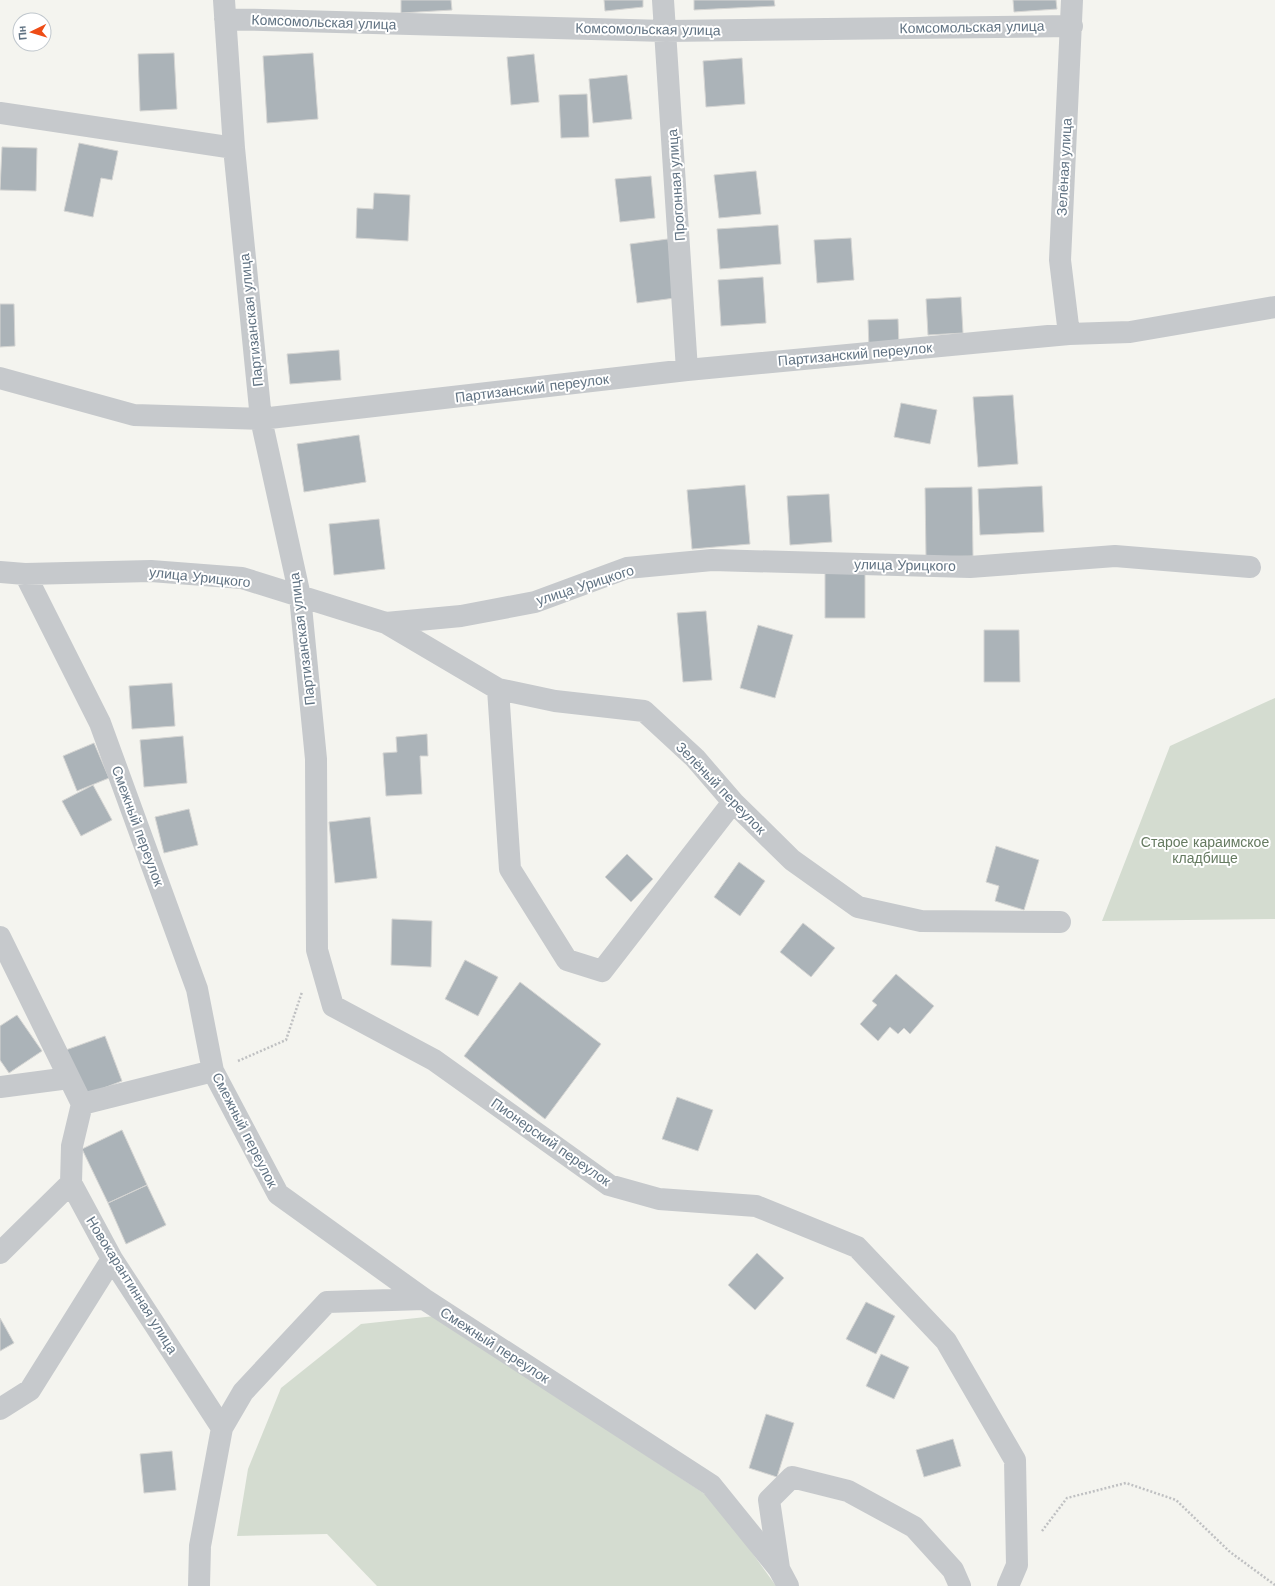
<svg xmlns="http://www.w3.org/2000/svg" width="1275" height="1586" font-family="'Work Sans',sans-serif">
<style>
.green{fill:#d4dcd0}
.building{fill:#abb3b8;stroke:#d5d5d3}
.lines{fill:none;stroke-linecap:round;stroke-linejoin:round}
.path{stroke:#bfc0c2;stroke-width:2.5;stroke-dasharray:2 2;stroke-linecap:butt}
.minor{stroke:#c6c9cc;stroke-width:22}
.labels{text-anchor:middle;stroke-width:4;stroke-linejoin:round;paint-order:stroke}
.street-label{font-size:14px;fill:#617383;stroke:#fff}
.park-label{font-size:14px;fill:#657a60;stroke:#fff}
</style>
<rect width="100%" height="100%" fill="#f4f4ef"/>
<path class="green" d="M1275,698V919L1102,921L1170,746Z
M435,1316L714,1500L776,1586H377L327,1534L237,1536L248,1469L281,1388L361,1324Z"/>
<path class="building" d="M401,0H451L452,10L401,13Z
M604,0H643V7L605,11Z
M694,0H774L775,6L694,10Z
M1013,0H1056L1057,9L1014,12Z
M174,53L177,109L140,111L138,54Z
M313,53L318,119L267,123L263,56Z
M534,54L539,102L511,105L507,57Z
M742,58L745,104L706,107L703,61Z
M627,75L632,119L593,123L589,79Z
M587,94L589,137L561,138L559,95Z
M79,143L118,151L112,180L101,178L93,217L64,211Z
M2,147L37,148L36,191L0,190Z
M756,171L761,214L719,218L714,175Z
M651,176L655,218L620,222L615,179Z
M374,193L410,195L408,241L356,238L357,208L373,209Z
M778,225L781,264L720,269L717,229Z
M851,238L854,280L817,283L814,240Z
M668,239L675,298L637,303L630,244Z
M763,277L766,323L721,326L718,280Z
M961,297L963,333L928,335L926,299Z
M0,304H14L15,346L0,347Z
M898,319L899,346L869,348L868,320Z
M339,350L341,380L290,384L287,354Z
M1013,395L1018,464L978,467L973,397Z
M901,403L937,410L930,444L894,437Z
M359,435L366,482L304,492L297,444Z
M745,485L750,544L692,549L687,490Z
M1042,486L1044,532L980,535L978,489Z
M972,487L973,556L926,557L925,488Z
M829,494L832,542L790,545L787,496Z
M379,519L385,569L334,575L329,524Z
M825,566H865V618H825Z
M706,611L712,680L683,682L677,613Z
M758,625L793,635L775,698L740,688Z
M984,630H1019L1020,682H984Z
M172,683L175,726L132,729L129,686Z
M427,734L428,756H420L422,794L386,796L383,753L397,752L396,737Z
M183,736L187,783L144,787L140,740Z
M94,743L109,778L77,791L63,756Z
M93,785L112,820L81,836L62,801Z
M189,809L198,845L164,853L155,817Z
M370,817L377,878L335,883L329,822Z
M996,846L1039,860L1024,910L995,901L999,886L986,882Z
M627,854L653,879L631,902L605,877Z
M739,862L765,881L740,916L714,897Z
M392,919L432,921L431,967L391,965Z
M803,923L835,948L811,977L780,952Z
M465,960L498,977L478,1016L445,999Z
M896,974L934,1006L910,1034L904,1028L898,1034L890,1027L878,1041L860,1024L877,1005L872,1001Z
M520,982L601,1044L545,1119L464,1056Z
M17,1015L42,1051L9,1073L0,1060V1026Z
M105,1036L122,1081L80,1097L63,1051Z
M677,1097L713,1110L698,1151L662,1139Z
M122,1130L147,1185L108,1203L82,1149Z
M147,1185L166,1225L126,1244L108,1203Z
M757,1253L784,1278L755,1310L728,1285Z
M866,1302L895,1316L876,1354L846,1339Z
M0,1318L14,1343L0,1351Z
M881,1354L909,1367L894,1399L866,1386Z
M766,1414L794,1423L777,1477L749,1468Z
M953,1439L961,1466L924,1477L916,1450Z
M172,1451L176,1490L144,1493L140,1454Z"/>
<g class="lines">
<path class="path" d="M238,1061L286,1040L302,992
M1042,1531L1067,1498L1126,1483L1176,1500L1230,1552L1275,1585"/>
<path class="minor" d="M224,0L234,148L261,419L300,596L316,759L317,950L333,1006L434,1060L609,1185L659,1199L756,1206L857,1247L946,1341L1015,1460L1017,1565L1008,1586
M663,0L687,370
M225,19L666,31L1072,26
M0,113L234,148
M1069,334L1060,260L1072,0
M0,378L134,415L261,419L687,370L1069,334L1130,332L1275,307
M0,572L25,574L151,571L242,578L386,623L461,616L535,602L627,568L712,560L970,567L1115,556L1250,567
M25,574L100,723L197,989L213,1071L278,1194L424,1299L711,1485L779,1569L788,1586
M386,623L498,689L555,701L644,711L695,758L733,802L792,860L858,907L921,921L1060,922
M498,689L510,869L567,960L602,971L733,802
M0,937L82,1104L72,1146L71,1183L112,1259L222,1428
M0,1087L69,1078
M82,1104L213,1071
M0,1253L71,1183
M0,1409L30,1390L112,1259
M779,1568L769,1500L792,1477L848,1491L914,1527L953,1570L960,1586
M199,1586L200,1546L222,1428L243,1392L327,1302L424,1299"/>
</g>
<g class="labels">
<g class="street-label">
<text transform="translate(324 22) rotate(2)" y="5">Комсомольская улица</text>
<text transform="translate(972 27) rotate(-1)" y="5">Комсомольская улица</text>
<text transform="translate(648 29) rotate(1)" y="5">Комсомольская улица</text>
<text transform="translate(1064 167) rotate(-87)" y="5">Зелёная улица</text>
<text transform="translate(676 185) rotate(-94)" y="5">Прогонная улица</text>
<text transform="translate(251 320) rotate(-96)" y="5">Партизанская улица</text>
<text transform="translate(855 354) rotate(-5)" y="5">Партизанский переулок</text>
<text transform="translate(532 388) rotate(-7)" y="5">Партизанский переулок</text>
<text transform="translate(905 565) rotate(1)" y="5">улица Урицкого</text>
<text transform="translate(200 577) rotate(6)" y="5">улица Урицкого</text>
<text transform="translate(585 585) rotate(-18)" y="5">улица Урицкого</text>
<text transform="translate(302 639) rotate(-97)" y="5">Партизанская улица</text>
<text transform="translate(721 788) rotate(46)" y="5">Зелёный переулок</text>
<text transform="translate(138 826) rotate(70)" y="5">Смежный переулок</text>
<text transform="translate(245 1130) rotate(63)" y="5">Смежный переулок</text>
<text transform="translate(551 1142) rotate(35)" y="5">Пионерский переулок</text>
<text transform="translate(132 1285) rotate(58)" y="5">Новокарантинная улица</text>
<text transform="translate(495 1345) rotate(33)" y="5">Смежный переулок</text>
</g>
<g class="park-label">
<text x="1205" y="847">Старое караимское<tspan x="1205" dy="16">кладбище</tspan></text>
</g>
</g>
<g transform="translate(32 32) rotate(265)"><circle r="19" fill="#ffffff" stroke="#c0c7cd"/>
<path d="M0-3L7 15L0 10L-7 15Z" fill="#ee4c16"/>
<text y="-6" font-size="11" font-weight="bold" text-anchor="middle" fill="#617383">Пн</text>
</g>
</svg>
